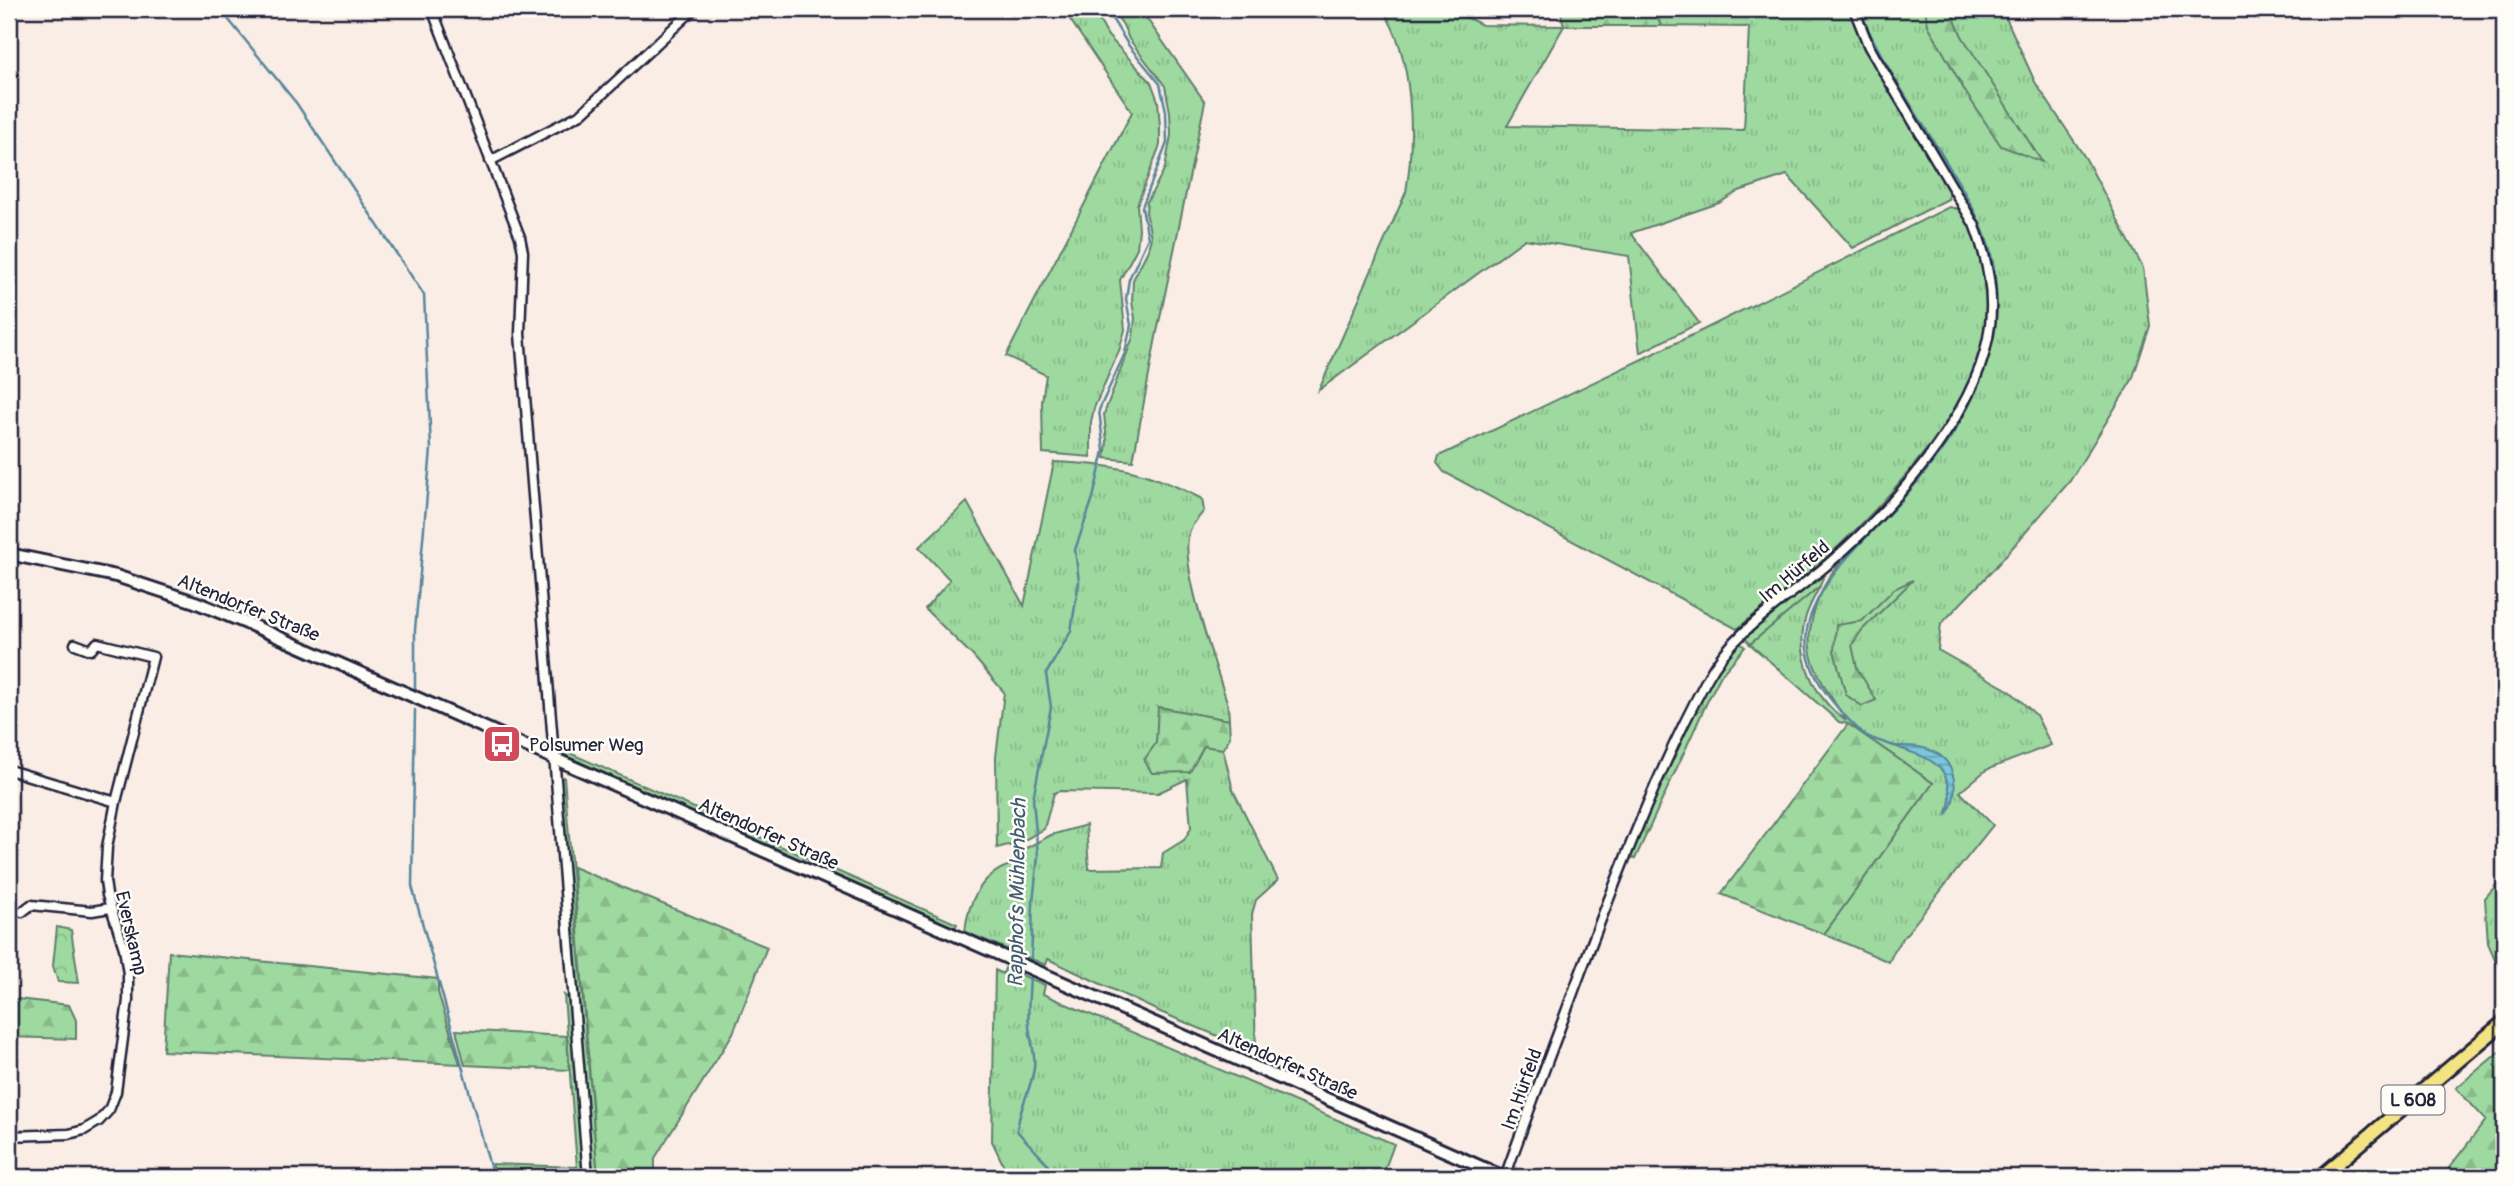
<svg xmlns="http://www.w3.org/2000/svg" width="2513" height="1186" font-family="Pangolin,sans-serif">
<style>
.grass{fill:url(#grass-tufts);stroke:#607e6d;stroke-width:2}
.forest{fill:url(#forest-firs);stroke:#607e6d;stroke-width:2}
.park{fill:url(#park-crowns);stroke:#607e6d;stroke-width:2}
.water{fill:url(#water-rules);stroke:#58859c;stroke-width:2}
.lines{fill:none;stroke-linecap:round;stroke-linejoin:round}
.stream{stroke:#58859c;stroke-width:2.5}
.street-casing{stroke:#22223b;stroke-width:13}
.secondary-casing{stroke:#22223b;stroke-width:16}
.primary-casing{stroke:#22223b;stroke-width:18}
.street{stroke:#fdfcf7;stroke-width:8}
.secondary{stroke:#fdfcf7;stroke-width:10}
.primary{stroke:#f4e382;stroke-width:12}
.labels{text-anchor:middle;stroke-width:5;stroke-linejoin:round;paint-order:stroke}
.shield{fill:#fdfcf7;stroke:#646373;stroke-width:2}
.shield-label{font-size:18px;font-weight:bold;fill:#22223b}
.street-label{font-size:19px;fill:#22223b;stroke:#fdfcf7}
.poi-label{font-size:19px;fill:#22223b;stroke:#fdfcf7;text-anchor:start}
.water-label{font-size:21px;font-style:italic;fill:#425c73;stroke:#fdfcf7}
</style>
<defs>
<pattern id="grass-tufts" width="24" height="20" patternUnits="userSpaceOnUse" patternTransform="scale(1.75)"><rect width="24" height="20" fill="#9ed99f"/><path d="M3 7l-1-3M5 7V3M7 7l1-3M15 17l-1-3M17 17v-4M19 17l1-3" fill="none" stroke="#88ba8a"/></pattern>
<pattern id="forest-firs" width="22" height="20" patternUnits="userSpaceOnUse" patternTransform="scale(1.75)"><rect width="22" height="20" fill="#9ed99f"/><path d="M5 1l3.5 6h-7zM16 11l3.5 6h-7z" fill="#88ba8a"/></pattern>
<pattern id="park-crowns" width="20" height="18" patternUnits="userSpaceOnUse" patternTransform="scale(1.75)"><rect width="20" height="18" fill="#9ed99f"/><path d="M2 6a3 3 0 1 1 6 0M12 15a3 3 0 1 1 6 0" fill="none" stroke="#88ba8a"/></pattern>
<pattern id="water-rules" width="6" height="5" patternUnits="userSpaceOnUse" patternTransform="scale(1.75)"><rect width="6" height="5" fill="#7cc7dc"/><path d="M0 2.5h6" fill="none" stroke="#65a1b4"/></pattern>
</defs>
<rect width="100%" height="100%" fill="#f9ede5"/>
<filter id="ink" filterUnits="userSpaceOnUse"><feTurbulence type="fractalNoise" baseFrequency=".0143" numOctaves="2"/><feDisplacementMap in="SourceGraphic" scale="14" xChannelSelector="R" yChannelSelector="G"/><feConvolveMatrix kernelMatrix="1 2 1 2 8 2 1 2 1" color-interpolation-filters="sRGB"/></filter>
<g filter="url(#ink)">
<path class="grass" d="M1063,9H1093L1108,36L1151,82L1158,101L1160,127V145L1137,205L1139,229L1137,248L1120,280L1125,330L1119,351L1094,408L1091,422V457L1043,453L1042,401L1046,375L1006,356L1132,112Z
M1112,9H1140L1205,102L1156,337L1133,461L1105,458L1107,442L1104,414L1133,337L1135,318L1132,302L1133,280L1148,250L1151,237L1146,212L1147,202L1165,168L1171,135L1170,112L1165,86L1129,39L1123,25Z
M1382,9H1450L1482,25L1564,26L1507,126L1744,130L1749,27L1661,26L1654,9H1849L1862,43L1947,183L1950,192L1948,199L1853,248L1787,175L1739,191L1719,203L1631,233L1699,323L1640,353L1629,256L1525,239L1319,390L1406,192C1415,138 1414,55 1382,9Z
M1858,9H2002L2035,82L2086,159L2143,268L2150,326L2132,380L2070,481L1993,570L1941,624L1938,650L2010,691L2036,715L2051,745L1986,770L1960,792L1993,825L1896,947L1889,962L1824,934L1933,783L1848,724L1839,722L1750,644L1820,586C1815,596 1809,606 1806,616C1794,655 1814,698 1846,721C1830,693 1805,666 1810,630C1819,571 1854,549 1890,509C1916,480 1939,448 1960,415C1966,405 1975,395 1979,384C1994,344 1998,295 1988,253C1984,236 1976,220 1968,204L1882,62Z
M1949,207L1962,210C1985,250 1994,298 1984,344C1967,416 1875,515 1820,563C1793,586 1764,606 1737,629L1444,472L1437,463L1439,456L1703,330Z
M1054,462C1113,464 1149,471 1202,499L1204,511C1199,517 1191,525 1189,533C1179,566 1217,669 1228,705L1229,720L1158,707L1204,746L1223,749L1233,790L1278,880L1256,900L1252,914L1256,1052L1158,1011L1048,959L1046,965L965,932C968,901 982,872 1014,864L1013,855L1051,835L1086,825L1089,869L1161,868L1163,853L1184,840L1191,828L1187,779L1158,793L1060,791L1054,793L1044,829L1012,847L1008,845L997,848L996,757L1004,692L973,656L925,609L950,580L919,547L967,502L1024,606Z
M565,751L957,924L955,928L567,757Z
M564,777L598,1177H592L558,779Z
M2504,876V980L2488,943L2485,898Z
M1005,968L1045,985L1043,994L1059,1001L1394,1144L1382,1177H1009L992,1141L995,970L1003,974Z
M564,995L569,999L584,1177H496L492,1164L577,1167Z"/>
<path class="forest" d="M1560,9H1654L1661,26H1564Z
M1925,9H1950L1962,36L2042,162L2001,146L1966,93L1928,25Z
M1825,572L1820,586L1750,644L1743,636Z
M1913,580L1862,630L1852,645L1857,668L1876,700L1862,706L1846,695L1834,651L1836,625L1862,621L1894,589Z
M1739,642L1745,647L1721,675L1708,700L1635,859L1628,857L1706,687L1720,663Z
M1158,707L1229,720L1230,737L1223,749L1204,746L1190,772L1152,773L1144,760L1156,743Z
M1848,724L1933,783L1824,934L1721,894Z
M573,867L767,947L733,1033L655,1158V1177H598Z
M169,952L438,979V992L460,1064L163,1051Z
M9,998L69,1005L76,1020V1039L9,1037Z
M456,1030L567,1036L569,1070L465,1065Z
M2504,1048V1177H2442L2486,1120L2456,1088Z"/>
<path class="park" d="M57,927L71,930L79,983L58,982L53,966Z"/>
<path class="water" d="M1894,746C1907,746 1920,745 1932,751C1957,761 1960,794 1947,814C1947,810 1950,804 1950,798C1949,760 1923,757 1894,746Z"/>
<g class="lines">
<path class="stream" d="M220,9L297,104L424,295L431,449L415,630V688
M1859,9C1882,64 1917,113 1948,165C1963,190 1979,216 1988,244C1995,264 1997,292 1996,312C1992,393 1936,465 1882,521C1855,549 1827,575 1812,612C1795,652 1819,688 1845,716C1851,722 1857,729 1864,734C1872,740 1884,742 1894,746
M415,710L412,886L493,1177
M1031,965L1033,902L1038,856L1033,799L1051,707L1046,674L1071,631L1079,581L1075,550L1093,498L1104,451L1099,410L1125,353L1131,325L1126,299L1129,279L1148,238L1142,207L1167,143L1166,111L1160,84L1129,46L1106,9
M1030,971C1030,989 1027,1008 1029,1026C1030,1040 1036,1053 1034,1068C1031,1091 1019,1107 1017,1131L1044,1160L1056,1177"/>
<g class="street-casing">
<path id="street" d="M432,9L520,237L523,252L520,334L588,1177
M490,161L581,114L694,9
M9,770L116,802
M22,912L31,905L92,911L110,908
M9,1136L69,1134L84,1130L99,1121L109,1110L116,1092L128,1000V974L124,948L107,895L105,881L107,847L116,802L153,657L97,643L91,650L75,644
M1505,1177C1529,1109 1555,1042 1580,974C1618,875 1656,773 1707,679C1734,629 1785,601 1827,565C1888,513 1973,419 1988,338C1996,299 1988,260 1974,224L1869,47L1854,9"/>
</g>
<g class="secondary-casing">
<path id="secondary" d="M9,554L116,576L195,602L249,624L1504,1177"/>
</g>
<g class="primary-casing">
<path id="primary" d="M2321,1177L2504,1022"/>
</g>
<use href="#street" class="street"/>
<use href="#secondary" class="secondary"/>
<use href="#primary" class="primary"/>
</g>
</g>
<defs>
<g id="bus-square" transform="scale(2.0125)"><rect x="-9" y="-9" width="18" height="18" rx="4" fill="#d1495b" stroke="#fdfcf7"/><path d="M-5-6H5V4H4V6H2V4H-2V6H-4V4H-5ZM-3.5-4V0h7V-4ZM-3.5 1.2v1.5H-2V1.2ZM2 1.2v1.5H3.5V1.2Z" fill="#fff"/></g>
</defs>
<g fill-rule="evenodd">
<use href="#bus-square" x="502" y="744"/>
</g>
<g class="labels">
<rect class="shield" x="2381.5" y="1085.5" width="63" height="29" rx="5"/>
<g class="shield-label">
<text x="2413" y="1106">L 608</text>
</g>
<g class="street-label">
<text transform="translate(1794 571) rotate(-40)" y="7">Im Hürfeld</text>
<text transform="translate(249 607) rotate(22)" y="7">Altendorfer Straße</text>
<text transform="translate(769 833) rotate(24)" y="7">Altendorfer Straße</text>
<text transform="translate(132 933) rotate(77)" y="7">Everskamp</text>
<text transform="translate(1288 1063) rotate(24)" y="7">Altendorfer Straße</text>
<text transform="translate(1521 1089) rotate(-70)" y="7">Im Hürfeld</text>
</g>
<g class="poi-label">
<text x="529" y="751">Polsumer Weg</text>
</g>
<g class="water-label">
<text transform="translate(1017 893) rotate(-89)" y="7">Rapphofs Mühlenbach</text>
</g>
</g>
<rect width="2513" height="1186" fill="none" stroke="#fdfcf7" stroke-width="35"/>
<rect x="18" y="18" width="2478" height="1151" fill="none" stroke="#22223b" stroke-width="2.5" filter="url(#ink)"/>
</svg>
